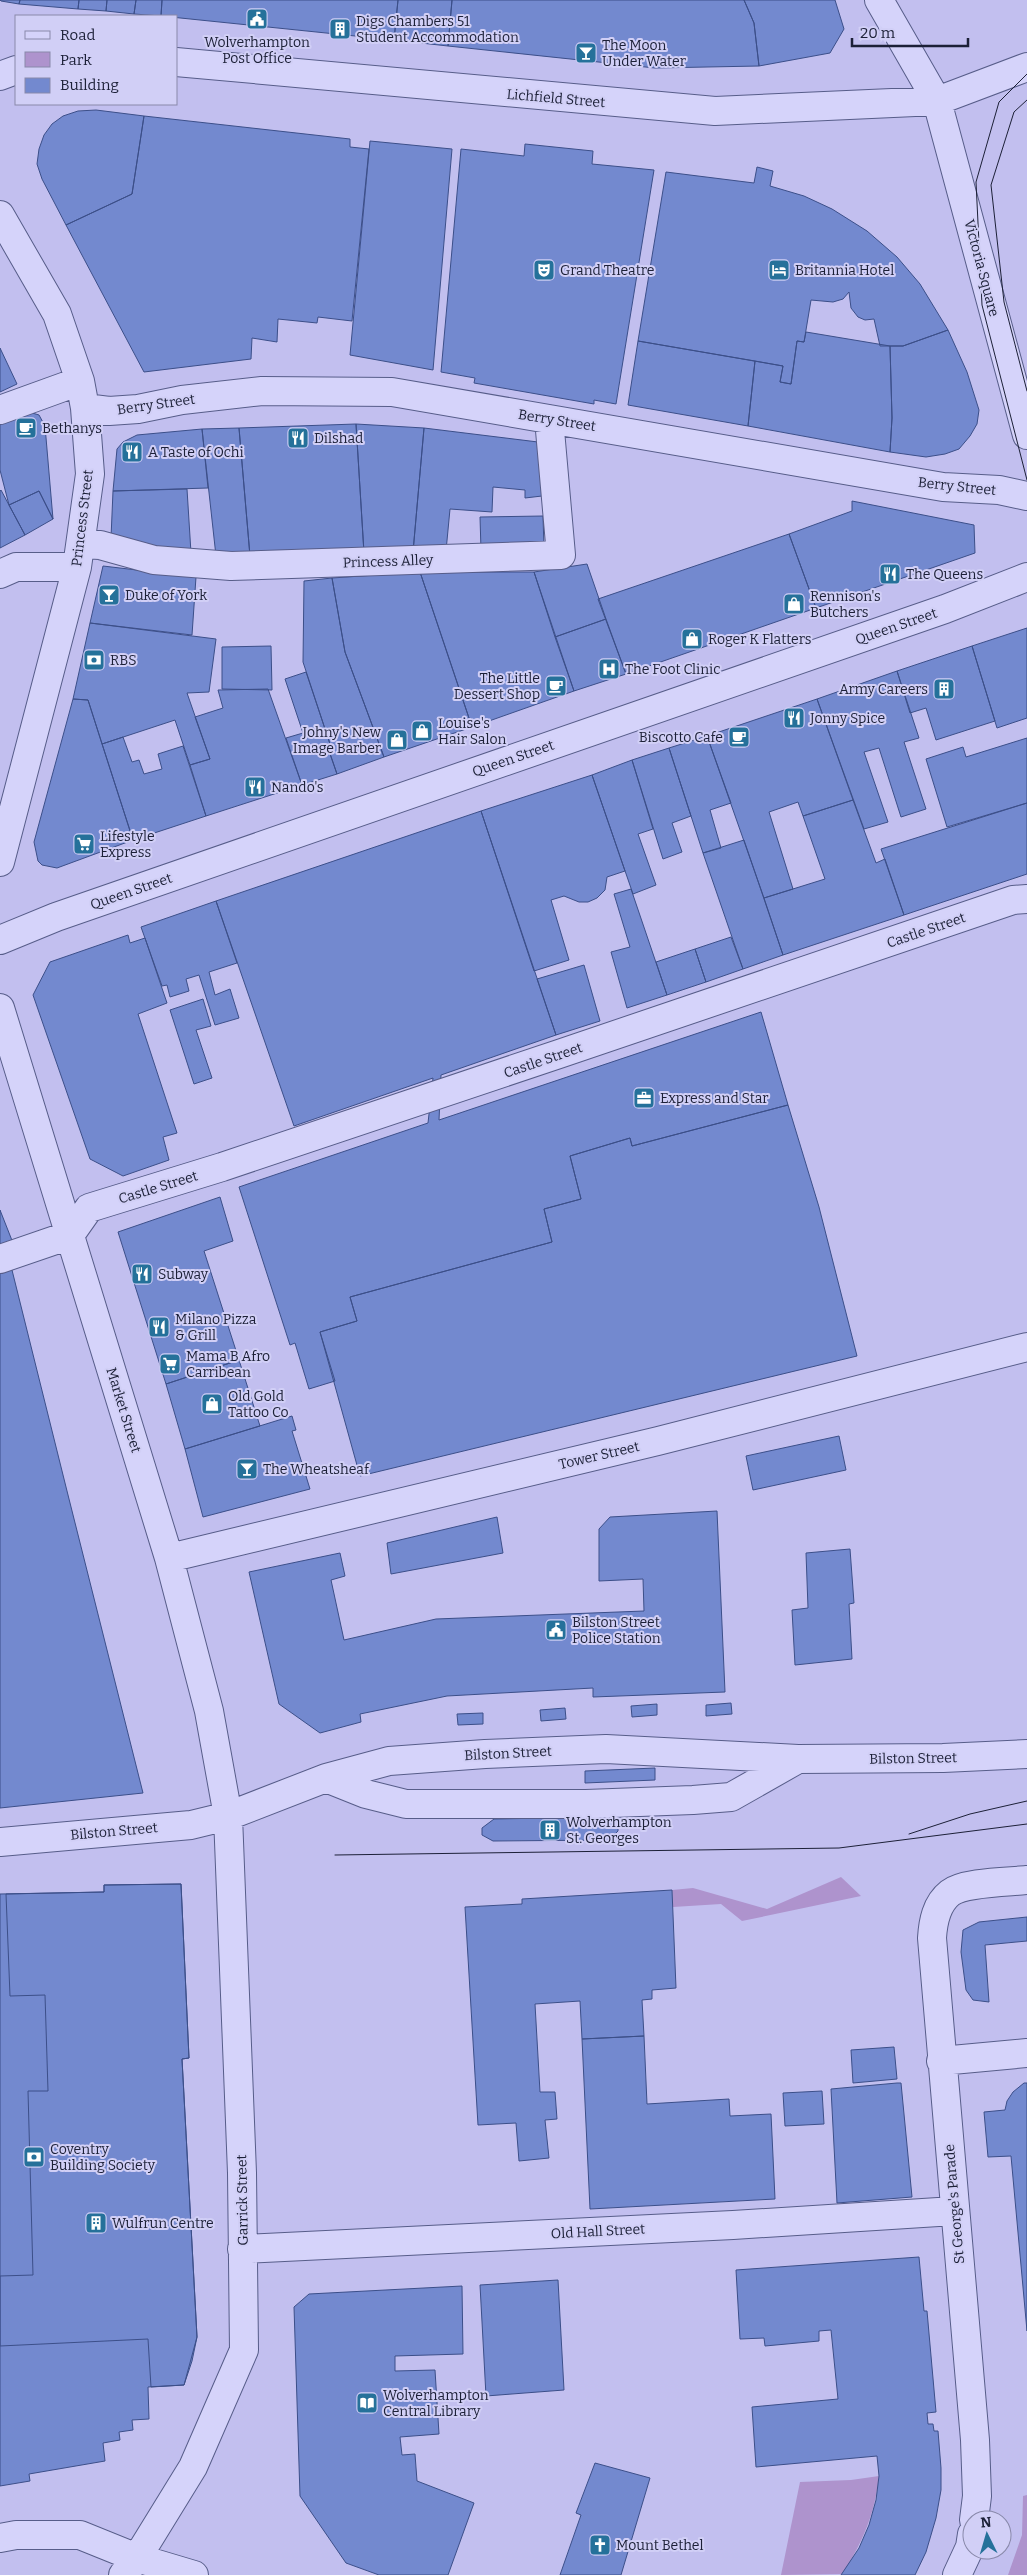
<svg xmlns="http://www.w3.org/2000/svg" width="1027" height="2575" font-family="Bitter,serif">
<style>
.green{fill:#ae93cd}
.building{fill:#7389cf;stroke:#3c4f89}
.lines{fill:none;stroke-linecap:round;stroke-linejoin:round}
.minor-casing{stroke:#575d89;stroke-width:30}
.minor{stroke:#d5d3fa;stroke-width:28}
.tram{stroke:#1c2037;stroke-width:1}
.labels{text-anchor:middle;stroke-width:4;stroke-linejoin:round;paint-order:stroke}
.poi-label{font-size:14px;fill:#1c2037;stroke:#d1cff6;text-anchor:start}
.street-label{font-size:14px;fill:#1c2037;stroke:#d1cff6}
</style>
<rect width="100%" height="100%" fill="#c2bfef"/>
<path class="green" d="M841,1877L861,1896L742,1921L721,1904L673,1907L672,1890L693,1888L767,1909Z
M879,2476C875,2513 863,2542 842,2574L781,2575L800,2482L851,2480Z
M1027,2495V2575H1008L1022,2535L1023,2496Z"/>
<path class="building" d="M0,0H20L19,4L1,1Z
M20,0H79L78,9L19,4Z
M79,0H107L106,11L78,9Z
M107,0H136L134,14L106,11Z
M136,0H162L161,16L134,14Z
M162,0H398L394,40L161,16Z
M398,0H452L448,46L394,40Z
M452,0H744L754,23L759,66L655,68L448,46Z
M744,0H835L844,29L830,53L759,66L754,23Z
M96,110L144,116L132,194L66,225L42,179L37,164L39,149L44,135L52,124L63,116L78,111Z
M144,116L350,139V147L369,149L352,321L318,317L317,323L278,319L277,342L252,338L251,359L144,372L66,225L132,194Z
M370,141L452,149L433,370L350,355Z
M525,144L593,151L592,164L654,170L616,404L594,400V404L474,383L475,378L441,372L461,149L524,156Z
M757,167L773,171L770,186L804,196L832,209L867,231L897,257L920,284L948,330L903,346H880L874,319L865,320L858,317L851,308L849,292L843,299L833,302L811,300L804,342L797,341L791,384L780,382L783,366L638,341L666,172L754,183Z
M948,330L967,372L979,410L977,424L970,436L959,449L945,454L926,457L890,452L892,418L890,346H903Z
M806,332L890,346L892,418L890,452L748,426L755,361L783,366L780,382L791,384L797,341L804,342Z
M638,341L755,361L748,426L628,405Z
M0,348L17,384L0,392Z
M29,412L39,415L45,426L53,519L39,491L9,505L0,470V420Z
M356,424L424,428L413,552L364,553Z
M356,424L364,553L250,556L239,428Z
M239,428L250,556H216L202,429Z
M424,428L538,442L542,496L525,498V490L493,487L492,512L450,509L446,551L413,552Z
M202,429L208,488L113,491L117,449L123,442L137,435Z
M187,489L191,553L111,538L113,491Z
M1,490L25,535L0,548V491Z
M39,491L53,519L25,535L9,505Z
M852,501L974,525L975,553L816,608L789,534L852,511Z
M543,516L544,548L481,550L480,517Z
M789,534L816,608L626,674L598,599Z
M587,564L606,619L555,637L534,572Z
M103,566L196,577L192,635L90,623Z
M420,572H534L574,691L472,727Z
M420,572L472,727L384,757L345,652L332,578Z
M332,578L345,652L384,757L337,774L327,745L330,744L303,662L304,581Z
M606,619L626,674L574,691L555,637Z
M90,623L216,639L209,692L187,693L210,759L190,765L175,720L102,744L88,700L73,699Z
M1027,628V718L997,728L972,646Z
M271,646L272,690L222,689V647Z
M972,646L995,721L936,740L926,708L910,713L897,671Z
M897,671L919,738L904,742L926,809L901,817L879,748L864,752L888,822L864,829L817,699Z
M306,672L330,744L327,745L337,774L302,785L286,738L303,733L285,679Z
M268,689L302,785L206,816L190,765L210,759L195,717L223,708L218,690Z
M73,699L88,700L133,840L57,868L42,865L38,861L34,842Z
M817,699L853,800L803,816L798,802L769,812L793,889L764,898L707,736Z
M707,736L731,803L710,810L721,848L703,853L669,748Z
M123,737L132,762L139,760L144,774L162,769L158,754L183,746L206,816L133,840L102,744Z
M1027,738V803L947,827L926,759L963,747L966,757Z
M669,748L691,816L672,823L682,852L663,859L632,760Z
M632,760L653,829L638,834L656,885L633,894L592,775Z
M592,775L625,871L607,877L605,890L597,898L588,902H579L564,896L551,900L569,960L534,971L481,811Z
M853,800L876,863L885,859L904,915L783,955L764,898L825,879L803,816Z
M1027,803V874L904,915L881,849Z
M481,811L556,1035L441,1075L439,1120L761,1012L788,1105L632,1146L630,1138L570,1156L581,1199L544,1209L552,1242L350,1297L357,1321L320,1332L335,1381L309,1389L295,1343L290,1345L239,1187L428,1123L433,1078L294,1126L216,901Z
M744,840L783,955L743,969L703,853Z
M631,889L667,995L627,1008L611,952L630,947L614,894Z
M216,901L237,963L209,972L215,995L230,989L239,1018L215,1025L199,975L186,979L189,991L170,997L167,985L162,986L141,927Z
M128,935L130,943L145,938L167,1003L138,1014L177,1133L163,1137L169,1160L123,1176L90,1159L33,995L50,962Z
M731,937L743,969L706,982L695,949Z
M695,949L706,982L667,995L656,962Z
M584,965L600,1021L556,1035L537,979Z
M203,999L211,1026L196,1030L212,1078L194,1084L170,1010Z
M788,1105L819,1207L857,1356L360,1476L320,1332L357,1321L350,1297L552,1242L544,1209L581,1199L570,1156L630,1138L632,1146Z
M220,1197L233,1241L204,1251L239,1360L166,1384L118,1232Z
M0,1210L13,1243L0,1247Z
M11,1266L67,1491L143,1793L0,1808V1270Z
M239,1360L260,1426L185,1449L166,1384Z
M292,1416L296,1430L292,1431L310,1489L203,1517L185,1449Z
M839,1436L846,1470L753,1490L746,1456Z
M717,1511L725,1692L593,1697V1688L447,1696L360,1714L361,1722L320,1733L279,1704L249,1572L340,1553L345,1576L331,1580L344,1640L436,1619L644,1611L643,1579L599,1581V1529L610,1517Z
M497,1517L503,1553L391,1574L387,1543Z
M850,1549L854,1603L849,1604L852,1659L795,1665L792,1610L808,1608L806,1553Z
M731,1703L732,1714L706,1716V1705Z
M657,1704V1715L632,1717L631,1706Z
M565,1708L566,1719L541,1721L540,1710Z
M483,1713V1724L458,1725L457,1714Z
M655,1768V1780L585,1783V1771Z
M603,1817L618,1825V1831L609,1840L493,1841L482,1835V1828L494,1819Z
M181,1884L189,2058L182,2059L197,2337L184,2385L151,2387L148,2339L0,2346V2276L33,2275L28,2091H48L45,1995L10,1996L6,1894L104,1892V1885Z
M181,1884L189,2058L182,2059L197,2337L192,2361L184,2385L148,2387L149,2419L132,2420L133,2430L119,2432L120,2440L103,2443L105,2461L29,2474L30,2481L0,2486V1894L104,1892V1885Z
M672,1890L676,1988L652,1990V1999L642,2000L644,2036L582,2039L580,2001L535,2004L540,2092H555L557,2119L545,2120L549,2158L519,2161L516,2123L478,2125L465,1907L522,1904V1899Z
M1027,1917V1941L985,1945L989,2002L973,2000L966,1990L961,1952L963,1930L979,1922Z
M644,2036L647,2104L729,2099L730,2116L771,2114L775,2199L590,2209L582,2039Z
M894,2047L897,2079L853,2083L851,2050Z
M897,2083H901L912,2197L837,2203L831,2089Z
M1024,2083H1027V2331L1011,2156L988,2157L984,2112L1005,2110L1007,2101L1013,2092Z
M822,2091L824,2124L785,2126L783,2093Z
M919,2257L924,2311H927L936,2412L927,2413L928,2424H933L934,2431H938L941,2468V2490L936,2518L926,2552L915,2575H841L859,2548L869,2525L876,2500L879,2476L877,2456L756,2467L752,2407L838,2399L831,2330L819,2331V2341L765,2346L764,2338L740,2339L736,2270Z
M558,2280L564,2390L486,2396L480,2285Z
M462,2286L463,2354L395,2356V2371L435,2370L439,2434L400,2437L402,2455L415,2454L417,2481L474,2503L448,2575H379L346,2563L300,2496L294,2307L309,2294Z
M595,2463L650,2478L621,2575H560L581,2515L576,2513Z"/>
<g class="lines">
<g class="minor-casing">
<path id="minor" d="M879,0L937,101L1027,435
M176,62L715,111L937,101L1027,67
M0,76L16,70
M0,215L57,314L80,381L85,408L90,474L77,567L0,862
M85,408L109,411L138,409L182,400L262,391L392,392L943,487L999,490L1027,496
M0,410L80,381
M82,544L100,545L154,560L231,566L561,555L549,419
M0,574L16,567H77
M0,940L56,917L945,609L1027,577
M0,1008L169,1558L209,1711L228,1816L242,2173L244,2350L193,2467L137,2558L123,2575
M70,1235L89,1208L222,1167L559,1054L1013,900L1027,899
M0,1259L70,1235
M169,1558L658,1441L1027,1347
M326,1778L366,1794L406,1804H586L693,1800L731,1797L798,1759
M0,1842L191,1825L228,1816L326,1778L389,1761L485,1754L606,1749L798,1759L943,1758L1027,1754
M941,2061L1027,2053
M242,2249L733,2225L954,2211
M974,2520L977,2496L975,2440L932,1938C933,1922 936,1904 950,1893C964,1882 1009,1882 1027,1880
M0,2538L16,2535H80L137,2558L194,2575
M957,2575L970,2547L972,2534"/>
</g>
<use href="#minor" class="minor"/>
<path class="tram" d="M1027,74L999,102L976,182L982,305L1027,480
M1027,100L1014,112L991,185L1004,302L1027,391
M909,1834L970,1814L1027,1801
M335,1855L839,1848L1027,1824"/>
</g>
<defs>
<g id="civic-square" transform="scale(1.125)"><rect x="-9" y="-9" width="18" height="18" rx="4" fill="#25719a" stroke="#d1cff6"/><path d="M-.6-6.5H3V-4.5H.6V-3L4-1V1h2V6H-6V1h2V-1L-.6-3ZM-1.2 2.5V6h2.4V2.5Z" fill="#fff"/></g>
<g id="building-square" transform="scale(1.125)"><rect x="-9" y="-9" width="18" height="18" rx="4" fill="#25719a" stroke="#d1cff6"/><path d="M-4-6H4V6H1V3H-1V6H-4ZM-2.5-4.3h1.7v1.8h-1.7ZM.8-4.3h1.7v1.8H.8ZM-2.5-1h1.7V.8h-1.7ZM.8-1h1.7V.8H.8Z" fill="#fff"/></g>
<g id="bar-square" transform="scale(1.125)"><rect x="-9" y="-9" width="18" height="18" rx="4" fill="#25719a" stroke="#d1cff6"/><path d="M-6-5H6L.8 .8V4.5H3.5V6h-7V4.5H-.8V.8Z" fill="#fff"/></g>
<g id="theatre-square" transform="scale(1.125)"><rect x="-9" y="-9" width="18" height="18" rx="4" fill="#25719a" stroke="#d1cff6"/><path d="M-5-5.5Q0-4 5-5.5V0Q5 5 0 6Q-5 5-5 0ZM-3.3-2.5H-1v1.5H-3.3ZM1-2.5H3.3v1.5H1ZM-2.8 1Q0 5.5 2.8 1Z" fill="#fff"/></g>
<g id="hotel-square" transform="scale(1.125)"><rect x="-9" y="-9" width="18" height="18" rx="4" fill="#25719a" stroke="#d1cff6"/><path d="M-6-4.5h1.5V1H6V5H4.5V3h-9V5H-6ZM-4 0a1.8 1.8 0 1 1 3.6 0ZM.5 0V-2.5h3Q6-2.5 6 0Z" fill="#fff"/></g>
<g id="cafe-square" transform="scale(1.125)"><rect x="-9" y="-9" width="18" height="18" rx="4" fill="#25719a" stroke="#d1cff6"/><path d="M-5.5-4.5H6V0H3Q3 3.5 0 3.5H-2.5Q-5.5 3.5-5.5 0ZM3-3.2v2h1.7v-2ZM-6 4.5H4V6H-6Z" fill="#fff"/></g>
<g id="restaurant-square" transform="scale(1.125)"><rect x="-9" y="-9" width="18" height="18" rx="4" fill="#25719a" stroke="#d1cff6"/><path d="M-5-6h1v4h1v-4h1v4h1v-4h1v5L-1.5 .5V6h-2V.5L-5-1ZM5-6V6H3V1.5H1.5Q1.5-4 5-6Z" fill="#fff"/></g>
<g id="shop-square" transform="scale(1.125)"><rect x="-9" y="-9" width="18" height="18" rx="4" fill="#25719a" stroke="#d1cff6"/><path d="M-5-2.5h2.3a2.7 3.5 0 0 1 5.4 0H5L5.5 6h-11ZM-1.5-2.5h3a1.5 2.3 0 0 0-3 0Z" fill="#fff"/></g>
<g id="bank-square" transform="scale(1.125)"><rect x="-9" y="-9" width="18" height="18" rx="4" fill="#25719a" stroke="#d1cff6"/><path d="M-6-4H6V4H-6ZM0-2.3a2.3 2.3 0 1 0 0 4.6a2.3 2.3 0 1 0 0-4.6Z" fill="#fff"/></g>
<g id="hospital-square" transform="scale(1.125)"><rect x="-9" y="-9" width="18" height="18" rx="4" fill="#25719a" stroke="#d1cff6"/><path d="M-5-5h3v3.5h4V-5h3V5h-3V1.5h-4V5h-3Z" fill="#fff"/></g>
<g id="supermarket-square" transform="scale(1.125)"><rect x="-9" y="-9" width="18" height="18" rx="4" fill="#25719a" stroke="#d1cff6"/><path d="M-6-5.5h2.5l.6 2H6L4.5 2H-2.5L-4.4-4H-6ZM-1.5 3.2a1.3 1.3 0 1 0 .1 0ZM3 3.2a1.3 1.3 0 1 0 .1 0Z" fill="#fff"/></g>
<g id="office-square" transform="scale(1.125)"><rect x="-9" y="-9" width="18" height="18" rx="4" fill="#25719a" stroke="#d1cff6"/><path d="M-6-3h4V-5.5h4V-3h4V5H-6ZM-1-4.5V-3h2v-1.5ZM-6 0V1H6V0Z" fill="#fff"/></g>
<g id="library-square" transform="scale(1.125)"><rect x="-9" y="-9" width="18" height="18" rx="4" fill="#25719a" stroke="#d1cff6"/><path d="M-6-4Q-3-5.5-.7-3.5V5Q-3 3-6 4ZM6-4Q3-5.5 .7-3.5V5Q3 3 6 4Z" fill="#fff"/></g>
<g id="church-square" transform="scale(1.125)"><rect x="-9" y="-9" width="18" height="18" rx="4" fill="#25719a" stroke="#d1cff6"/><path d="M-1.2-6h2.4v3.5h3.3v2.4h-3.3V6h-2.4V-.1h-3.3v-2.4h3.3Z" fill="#fff"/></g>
</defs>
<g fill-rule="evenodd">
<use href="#civic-square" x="257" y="19"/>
<use href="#building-square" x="340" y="29"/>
<use href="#bar-square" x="586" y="53"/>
<use href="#theatre-square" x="544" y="270"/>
<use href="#hotel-square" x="779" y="270"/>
<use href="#cafe-square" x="26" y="428"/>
<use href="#restaurant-square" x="298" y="438"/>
<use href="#restaurant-square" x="132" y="452"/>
<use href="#restaurant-square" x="890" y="574"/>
<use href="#bar-square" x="109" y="595"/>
<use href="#shop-square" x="794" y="604"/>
<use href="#shop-square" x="692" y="639"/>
<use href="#bank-square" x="94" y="660"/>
<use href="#hospital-square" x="609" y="669"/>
<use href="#cafe-square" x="556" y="686"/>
<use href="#building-square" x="944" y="689"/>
<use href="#restaurant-square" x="794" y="718"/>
<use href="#shop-square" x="422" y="731"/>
<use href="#cafe-square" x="739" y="737"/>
<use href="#shop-square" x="397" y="740"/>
<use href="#restaurant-square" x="255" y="787"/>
<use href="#supermarket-square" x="84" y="844"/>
<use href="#office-square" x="644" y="1098"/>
<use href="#restaurant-square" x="142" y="1274"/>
<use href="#restaurant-square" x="159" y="1327"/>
<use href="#supermarket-square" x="170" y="1364"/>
<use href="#shop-square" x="212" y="1404"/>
<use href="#bar-square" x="247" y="1469"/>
<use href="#civic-square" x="556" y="1630"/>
<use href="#building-square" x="550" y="1830"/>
<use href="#bank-square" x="34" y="2157"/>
<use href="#building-square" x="96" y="2223"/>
<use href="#library-square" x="367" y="2403"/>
<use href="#church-square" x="600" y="2545"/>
</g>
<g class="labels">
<g class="poi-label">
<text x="356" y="26">Digs Chambers 51<tspan x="356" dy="16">Student Accommodation</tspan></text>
<text x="257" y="47" text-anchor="middle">Wolverhampton<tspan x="257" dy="16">Post Office</tspan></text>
<text x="602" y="50">The Moon<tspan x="602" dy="16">Under Water</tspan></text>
<text x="560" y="275">Grand Theatre</text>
<text x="795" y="275">Britannia Hotel</text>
<text x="42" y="433">Bethanys</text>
<text x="314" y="443">Dilshad</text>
<text x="148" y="457">A Taste of Ochi</text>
<text x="906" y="579">The Queens</text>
<text x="125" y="600">Duke of York</text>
<text x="810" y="601">Rennison's<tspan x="810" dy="16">Butchers</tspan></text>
<text x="708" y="644">Roger K Flatters</text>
<text x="110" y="665">RBS</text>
<text x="625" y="674">The Foot Clinic</text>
<text x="540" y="683" text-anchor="end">The Little<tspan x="540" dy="16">Dessert Shop</tspan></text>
<text x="928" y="694" text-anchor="end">Army Careers</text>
<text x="810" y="723">Jonny Spice</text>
<text x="438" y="728">Louise's<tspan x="438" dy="16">Hair Salon</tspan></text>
<text x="381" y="737" text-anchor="end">Johny's New<tspan x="381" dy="16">Image Barber</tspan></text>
<text x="723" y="742" text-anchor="end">Biscotto Cafe</text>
<text x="271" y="792">Nando's</text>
<text x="100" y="841">Lifestyle<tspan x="100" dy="16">Express</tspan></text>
<text x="660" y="1103">Express and Star</text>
<text x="158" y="1279">Subway</text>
<text x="175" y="1324">Milano Pizza<tspan x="175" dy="16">&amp; Grill</tspan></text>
<text x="186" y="1361">Mama B Afro<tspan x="186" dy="16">Carribean</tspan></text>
<text x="228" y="1401">Old Gold<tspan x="228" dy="16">Tattoo Co</tspan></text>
<text x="263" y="1474">The Wheatsheaf</text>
<text x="572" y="1627">Bilston Street<tspan x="572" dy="16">Police Station</tspan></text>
<text x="566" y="1827">Wolverhampton<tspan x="566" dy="16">St. Georges</tspan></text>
<text x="50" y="2154">Coventry<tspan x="50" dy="16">Building Society</tspan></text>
<text x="112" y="2228">Wulfrun Centre</text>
<text x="383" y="2400">Wolverhampton<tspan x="383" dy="16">Central Library</tspan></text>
<text x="616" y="2550">Mount Bethel</text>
</g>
<g class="street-label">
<text transform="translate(556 98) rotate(5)" y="5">Lichfield Street</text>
<text transform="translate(982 268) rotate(75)" y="5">Victoria Square</text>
<text transform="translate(156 404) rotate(-8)" y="5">Berry Street</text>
<text transform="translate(557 420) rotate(9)" y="5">Berry Street</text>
<text transform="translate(957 486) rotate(6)" y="5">Berry Street</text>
<text transform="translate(82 518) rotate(-83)" y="5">Princess Street</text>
<text transform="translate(388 561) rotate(-2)" y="5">Princess Alley</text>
<text transform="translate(896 626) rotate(-19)" y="5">Queen Street</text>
<text transform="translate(513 758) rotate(-19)" y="5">Queen Street</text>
<text transform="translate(131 891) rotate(-19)" y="5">Queen Street</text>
<text transform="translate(926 930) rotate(-19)" y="5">Castle Street</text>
<text transform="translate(543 1060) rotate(-19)" y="5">Castle Street</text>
<text transform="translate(158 1187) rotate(-17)" y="5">Castle Street</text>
<text transform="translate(124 1410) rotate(73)" y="5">Market Street</text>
<text transform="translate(599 1455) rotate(-13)" y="5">Tower Street</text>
<text transform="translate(508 1753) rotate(-3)" y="5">Bilston Street</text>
<text transform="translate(913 1758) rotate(-1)" y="5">Bilston Street</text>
<text transform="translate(114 1831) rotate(-5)" y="5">Bilston Street</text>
<text transform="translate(242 2200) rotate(-91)" y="5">Garrick Street</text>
<text transform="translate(954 2204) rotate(-95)" y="5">St George's Parade</text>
<text transform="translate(598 2231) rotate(-3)" y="5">Old Hall Street</text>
</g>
</g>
<rect x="15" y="15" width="162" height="90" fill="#d1cff6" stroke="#8989aa"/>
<rect x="25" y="31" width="25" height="8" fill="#d5d3fa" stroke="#8989aa"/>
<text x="60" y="40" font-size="15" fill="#1c2037">Road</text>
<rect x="25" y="52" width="25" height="15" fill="#ae93cd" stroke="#8989aa"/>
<text x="60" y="65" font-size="15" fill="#1c2037">Park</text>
<rect x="25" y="78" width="25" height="15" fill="#7389cf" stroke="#8989aa"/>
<text x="60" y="90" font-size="15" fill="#1c2037">Building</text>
<g transform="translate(987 2535) rotate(355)"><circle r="24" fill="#d1cff6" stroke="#8989aa"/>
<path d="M0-4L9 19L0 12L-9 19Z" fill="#25719a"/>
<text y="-8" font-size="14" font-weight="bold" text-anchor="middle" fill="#1c2037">N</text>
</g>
<path d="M852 38v8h116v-8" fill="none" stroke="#1c2037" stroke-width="2.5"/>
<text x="860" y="38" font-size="15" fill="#1c2037" stroke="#d1cff6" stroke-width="4" paint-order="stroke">20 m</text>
</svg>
